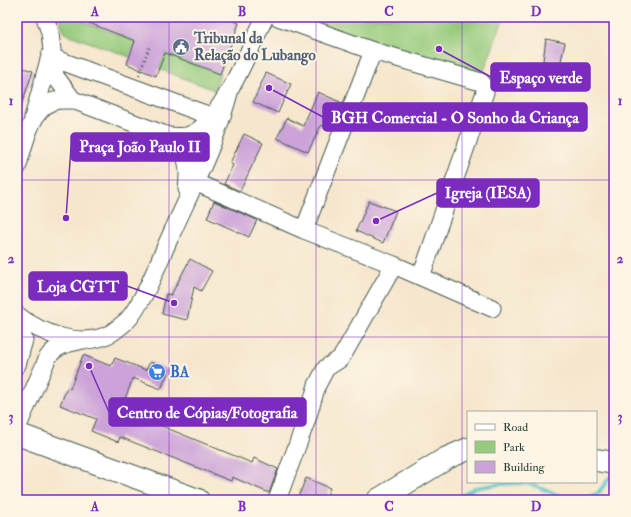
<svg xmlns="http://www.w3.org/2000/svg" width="631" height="517" font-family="'IM FELL Double Pica',serif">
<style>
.green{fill:#96cb7c;stroke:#5a8458}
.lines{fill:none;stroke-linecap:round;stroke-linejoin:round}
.stream{stroke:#53c0cd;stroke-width:4}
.building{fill:#cca3d9}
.minor-casing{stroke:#3f564b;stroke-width:19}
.major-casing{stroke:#3f564b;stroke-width:24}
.path{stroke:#3f564b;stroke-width:2.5;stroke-dasharray:1 3;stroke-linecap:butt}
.minor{stroke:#fff;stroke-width:17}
.major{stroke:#fff;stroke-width:22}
.grid{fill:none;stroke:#7b2cbf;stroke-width:1;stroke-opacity:0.55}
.labels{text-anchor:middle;stroke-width:4;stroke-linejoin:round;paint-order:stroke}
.service-label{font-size:15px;font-weight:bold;fill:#4e5e75;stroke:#fcf5e5;text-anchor:start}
.shop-label{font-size:15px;font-weight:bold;fill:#366cbe;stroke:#fcf5e5;text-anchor:start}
.leader{fill:none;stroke:#7b2cbf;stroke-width:1.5}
.callout-dot{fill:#7b2cbf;stroke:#fcf5e5;stroke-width:1.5}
.callout{fill:#7b2cbf;stroke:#7b2cbf;stroke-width:1.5}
.callout-label{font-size:16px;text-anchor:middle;font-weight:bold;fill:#fff}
.neatline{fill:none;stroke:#7b2cbf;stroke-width:1.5}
.grid-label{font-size:13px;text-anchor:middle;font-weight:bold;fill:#7b2cbf}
</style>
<rect width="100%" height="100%" fill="#fcf5e5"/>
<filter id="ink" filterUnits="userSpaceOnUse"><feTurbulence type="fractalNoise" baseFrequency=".025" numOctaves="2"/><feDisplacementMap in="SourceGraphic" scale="8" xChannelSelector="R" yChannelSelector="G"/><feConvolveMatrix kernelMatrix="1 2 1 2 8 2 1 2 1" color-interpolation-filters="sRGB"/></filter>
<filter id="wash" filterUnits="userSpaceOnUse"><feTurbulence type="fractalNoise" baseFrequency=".012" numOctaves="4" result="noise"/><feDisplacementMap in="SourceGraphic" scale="16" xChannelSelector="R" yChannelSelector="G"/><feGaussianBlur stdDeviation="0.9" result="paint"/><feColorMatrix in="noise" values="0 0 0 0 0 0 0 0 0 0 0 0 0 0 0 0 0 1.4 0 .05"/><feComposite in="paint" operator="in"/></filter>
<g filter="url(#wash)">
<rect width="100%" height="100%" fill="#f6e6cd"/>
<path class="green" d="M59,17H83L82,21L135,41L130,57L64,33Z
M292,17H504L481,79Z
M165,53L220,74L214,90L159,69Z"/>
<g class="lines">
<path class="stream" d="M456,500L474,488L501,484L528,483L571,500
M583,500L598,493L611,476"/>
</g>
<g id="blocks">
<path class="building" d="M74,17H156L165,20L167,17H223L239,23L220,74L165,53L156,76L127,64L135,41Z
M546,39L565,43L560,65L543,61Z
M17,66L33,71L19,112H17Z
M266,73L291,84L278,113L253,102Z
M318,92L342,103L332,130L321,125L308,152L277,138L287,118L303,126Z
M244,134L263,143L240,191L224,184L233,165L230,163Z
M214,201L257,220L249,237L207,218Z
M369,201L396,211L383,243L356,231Z
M190,259L212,271L201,291L194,287L187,320L162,314L166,294L171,295Z
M83,355L111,366L115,358L146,370L150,362L169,370L161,389L133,378L123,404L133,407L130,413L252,463L254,458L278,469L269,493L232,477L231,481L120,437L118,442L91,431L96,419L60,405L67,388L70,389Z
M306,478L330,488L325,500H297Z"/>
</g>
</g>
<g filter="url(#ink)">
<use href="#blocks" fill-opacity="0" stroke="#3f564b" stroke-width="1"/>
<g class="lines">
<g class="minor-casing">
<path id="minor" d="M45,17L50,33L55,76L73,100
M278,17L373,51L474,80L481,82L485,87V92L421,277
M53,58L213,117
M33,118L50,56
M168,136C174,136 181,137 187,136C220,127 250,47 265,17
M17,168C24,147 29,112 51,102C58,99 65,100 73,100L168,136C188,153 190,164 187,189
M195,182L304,230L394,265L492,308
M304,230L373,51
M17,315C41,334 84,350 113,332C119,327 127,322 131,316C148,292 158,263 170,237C192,188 217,141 230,89
M17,324L24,340L17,365
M17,428L48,357C56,346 65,344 79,341
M277,500L307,419L317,385L326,368L340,359L344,353L394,265"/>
</g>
<g class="major-casing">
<path id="major" d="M17,434L198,500
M596,460L614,463
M378,500L447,458L468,449"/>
</g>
<path class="path" d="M139,75L150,45"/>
<use href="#minor" class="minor"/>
<use href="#major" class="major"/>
</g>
</g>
<path class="grid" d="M169,17V500M316,17V500M462,17V500M17,180H614M17,337H614"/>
<defs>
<g id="civic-disc" transform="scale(0.9)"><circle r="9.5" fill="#5c6f8a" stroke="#fcf5e5"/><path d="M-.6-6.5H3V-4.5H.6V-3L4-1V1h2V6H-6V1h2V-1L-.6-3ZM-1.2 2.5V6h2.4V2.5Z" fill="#fff"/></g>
<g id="supermarket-disc" transform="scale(0.9)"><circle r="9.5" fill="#3f7fe0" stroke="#fcf5e5"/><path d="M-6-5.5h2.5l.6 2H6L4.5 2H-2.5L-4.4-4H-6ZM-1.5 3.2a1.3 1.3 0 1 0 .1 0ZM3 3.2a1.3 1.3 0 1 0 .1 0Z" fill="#fff"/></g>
</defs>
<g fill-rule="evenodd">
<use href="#civic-disc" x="181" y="47"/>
<use href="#supermarket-disc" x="157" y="372"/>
</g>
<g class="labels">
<g class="service-label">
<text x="194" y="43">Tribunal da<tspan x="194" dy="17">Relação do Lubango</tspan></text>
</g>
<g class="shop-label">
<text x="170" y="377">BA</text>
</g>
</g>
<path class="leader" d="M439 49L491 77M269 88L323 117M66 218L71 147M376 221L437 193M174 303L127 286M89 366L109 412"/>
<g class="callout-dot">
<circle cx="439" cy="49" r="4"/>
<circle cx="269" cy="88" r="4"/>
<circle cx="66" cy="218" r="4"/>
<circle cx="376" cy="221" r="4"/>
<circle cx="174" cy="303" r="4"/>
<circle cx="89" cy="366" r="4"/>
</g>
<g class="callout">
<rect x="491" y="63" width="99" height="28" rx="4"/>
<rect x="323" y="103" width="264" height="28" rx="4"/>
<rect x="71" y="133" width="138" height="28" rx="4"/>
<rect x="437" y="179" width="102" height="28" rx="4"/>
<rect x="29" y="272" width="98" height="28" rx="4"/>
<rect x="109" y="398" width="197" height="28" rx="4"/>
</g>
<g class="callout-label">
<text x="541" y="83">Espaço verde</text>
<text x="455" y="123">BGH Comercial - O Sonho da Criança</text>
<text x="140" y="152">Praça João Paulo II</text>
<text x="488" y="198">Igreja (IESA)</text>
<text x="78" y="292">Loja CGTT</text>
<text x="207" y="418">Centro de Cópias/Fotografia</text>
</g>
<rect width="631" height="517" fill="none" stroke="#fcf5e5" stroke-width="44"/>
<rect x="467" y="411" width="130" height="72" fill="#fcf5e5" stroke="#a4ab9e"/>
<rect x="475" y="424" width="20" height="6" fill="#ffffff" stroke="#a4ab9e"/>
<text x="503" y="431" font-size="12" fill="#1f3d34">Road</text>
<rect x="475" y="441" width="20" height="12" fill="#96cb7c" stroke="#a4ab9e"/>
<text x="503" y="451" font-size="12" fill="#1f3d34">Park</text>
<rect x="475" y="461" width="20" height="12" fill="#cca3d9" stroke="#a4ab9e"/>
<text x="503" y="471" font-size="12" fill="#1f3d34">Building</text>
<rect x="22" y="22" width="587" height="473" class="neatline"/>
<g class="grid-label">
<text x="95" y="16">A</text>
<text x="242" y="16">B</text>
<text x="389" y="16">C</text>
<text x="536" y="16">D</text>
<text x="11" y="105">1</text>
<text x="620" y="105">1</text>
<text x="11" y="263">2</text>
<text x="620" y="263">2</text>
<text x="11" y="421">3</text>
<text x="620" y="421">3</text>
<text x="95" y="511">A</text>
<text x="242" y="511">B</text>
<text x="389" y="511">C</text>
<text x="536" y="511">D</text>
</g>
</svg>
